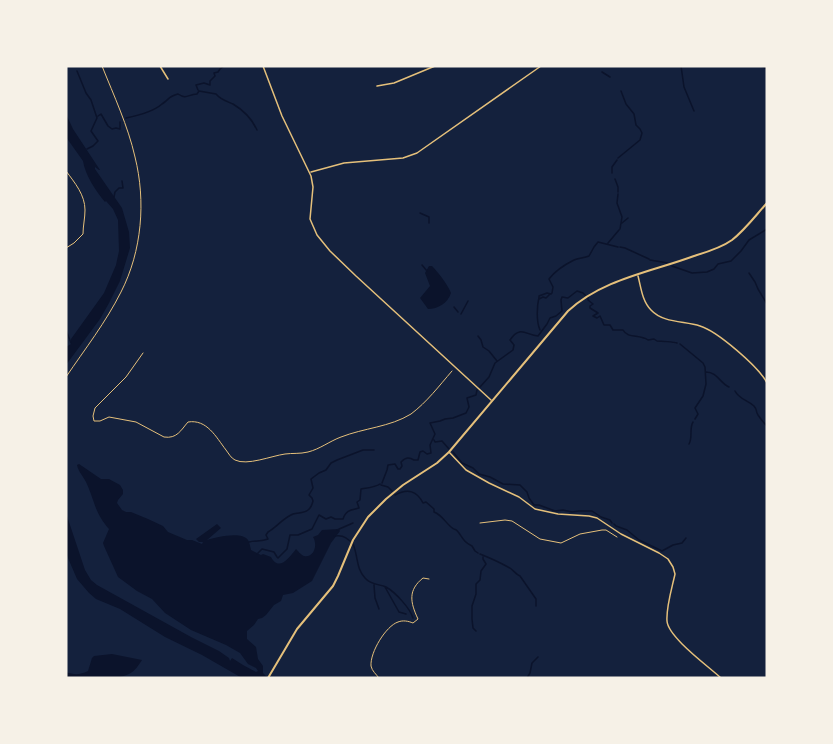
<svg xmlns="http://www.w3.org/2000/svg" width="833" height="744" font-family="Georgia,serif">
<style>
.water{fill:#0b132b}
.lines{fill:none;stroke-linecap:round;stroke-linejoin:round}
.stream{stroke:#0b132b;stroke-width:1.5}
.path{stroke:#e5c07b;stroke-width:1}
.minor{stroke:#e5c07b;stroke-width:1.5}
.tertiary{stroke:#e5c07b;stroke-width:1.5}
.secondary{stroke:#e5c07b;stroke-width:2}
</style>
<rect width="100%" height="100%" fill="#14213d"/>
<path class="water" d="M66,114L73,129L100,170H99L95,167V169L122,208L129,232L130,248L120,281L109,303L100,319L66,365V347L71,344V339L104,293L116,265L119,251L118,220L113,209L106,201L105,202C96,191 85,175 83,161L66,137Z
M429,266H432C438,272 448,285 451,293C448,303 438,309 428,309L420,298L430,286L425,273Z
M79,464L101,479H109L120,485L123,490V494L118,500L117,503L122,510L126,512H131L148,519L163,526L168,532L187,540H192L202,544L203,542H199L196,539L217,524L221,528L207,540C216,537 242,531 248,540C249,541 251,549 251,550L261,555L263,554L271,557C279,572 289,558 296,549C298,551 301,555 304,556C314,558 318,545 313,537L318,535L322,530L339,529L340,531L331,543L312,581L293,593L283,595L281,601L274,605L266,615L262,618L258,619L254,625L247,631V639L256,647L258,659L263,666V673L268,678H242L202,655L165,637L120,609L96,599L89,593L77,579L68,558L66,552V513L85,570L91,580L97,585L191,637L219,651L229,658L230,661L232,658L243,665L256,672L258,671L256,668L248,664L240,653L226,645L191,630L165,613L152,599L137,591L118,577L104,546L103,543L109,529C94,512 95,501 86,482C83,476 78,471 77,465Z
M112,654L142,660C138,666 135,671 129,674C113,682 83,678 66,678V672C74,675 80,675 88,671L92,658L94,656Z"/>
<g class="lines">
<path class="stream" d="M681,66L684,87L694,111
M761,66L767,69
M77,71L86,93L91,100L97,118L91,131L98,141L93,146L87,149
M602,72L610,77
M198,90L196,85L204,83L210,85V81L215,76L214,73L218,72L220,69L224,66
M98,116L101,114L108,126L112,129L116,128L120,129V122
M126,118C136,116 154,111 162,104C170,99 167,97 178,94C187,100 188,94 197,94L199,91L216,94C221,100 226,101 233,104C243,110 252,119 257,130
M618,158L640,140L642,133L640,129L636,125L634,114L626,104L621,91
M612,173V167L617,160
M615,179L618,187V192
M618,194L617,203L622,217L620,229
M114,197L115,192L119,188H123L122,181
M420,213L429,217V223
M622,223L628,218
M608,243L619,230
M620,247L625,248L649,259
M650,260L668,263
M422,265L427,271
M672,266L692,273L707,272L714,269L718,264L731,261L741,251L749,240L767,229
M749,273L755,282L758,289L767,304
M551,294L552,293L553,287L549,279C555,271 564,265 574,260C578,258 584,258 589,256L594,247L598,242L618,247
M539,296L547,293L551,294
M539,297C537,306 536,321 540,330
M588,298V300L593,304L590,306V308L598,313L593,316L597,318L600,316L604,325H610L613,330H623C628,339 639,334 648,340L654,339L657,341C660,341 674,342 677,343
M539,299L543,297L546,298L550,294
M454,307L458,312
M461,314L468,301
M66,330L71,343
M478,336L481,340L483,347L489,351L497,361
M680,344L703,363L705,367L706,384L703,396L695,408L698,414L695,419
M706,372C717,372 720,383 729,387
M480,387L489,377L495,363L513,350L514,345L510,340C520,325 526,335 538,336L547,324L550,318L556,316L562,311L561,300L562,297L568,298L577,291L583,293L586,296
M735,391C739,399 747,400 754,406C758,411 755,410 758,415C760,418 764,423 767,426
M434,440L435,442L442,441L449,449
M689,444C693,437 689,428 693,422
M453,452L462,463L473,468L479,474L490,477L503,484L520,485L527,492L529,498L534,505H539L555,511L563,510L572,512L579,511H592L601,517L610,520L612,523
M382,483L387,470L388,465L395,464L398,469H400L402,466L401,462C406,457 409,457 414,460H418L420,452L423,451L427,454L431,453L430,445L435,434L430,423L440,421L445,419L453,418L466,413L469,407L467,398L476,395L477,390
M381,485L388,487L392,491
M395,495C408,488 417,491 423,503L426,502L434,509V512C442,515 445,522 451,527C457,532 454,527 459,533C463,539 465,543 472,546L475,551L478,553
M614,524L616,526L627,530L639,540L662,551L673,545L682,543L686,538
M337,530L353,523
M334,536C341,535 344,536 350,541
M249,542C256,540 261,542 268,539L266,535L268,532C277,527 283,518 293,514C298,512 303,514 308,510C311,508 312,505 313,501L312,498L309,495L313,488L311,479L319,473L326,470L331,463L337,460L363,450H374
M353,544C358,555 356,569 365,578C371,585 379,584 386,587C395,592 410,608 413,618
M257,554L262,549L274,552L277,557L278,558L287,549L290,535H298L312,529L319,515L326,519L331,517L335,519H343C346,510 351,510 359,508L357,502L360,500L361,489C367,488 376,487 380,484
M480,554C490,558 499,562 508,567C514,570 515,574 520,576L536,599V606
M374,585L375,598L379,609
M385,587L399,612L406,614
M476,631L473,628L472,619V606L476,594V584L480,580L481,571L486,564L483,559V557
M527,678L530,673L532,663L538,657"/>
<path class="path" d="M66,171C75,183 85,195 85,210C85,218 83,226 83,234L74,243L66,248
M143,353L126,377L95,408L93,416L94,421H100L109,417L136,422L164,437C177,439 181,430 188,422C207,419 216,437 226,450C229,454 231,458 235,460C247,466 271,456 285,454C292,453 300,454 308,452C320,449 330,441 341,437C364,428 390,427 411,414C427,402 439,386 452,371
M66,377C85,349 106,322 121,292C142,251 146,201 135,157C128,126 114,96 102,66
M480,523L505,520L512,521L540,539L561,543L580,534L602,530H606L617,537
M379,678C376,674 372,671 371,666C370,652 386,626 398,622C403,620 408,621 413,623L418,619C410,602 408,590 423,578L429,579"/>
<path class="minor" d="M160,66L168,79
M377,86L394,83L435,66
M311,172L344,163L403,158L417,153L541,66
M638,276C641,287 642,301 651,310C663,323 684,321 700,326C717,331 759,367 767,383"/>
<path class="tertiary" d="M263,66L282,116L311,176L313,187L310,219L317,235L330,251L356,276L491,400
M449,452L466,470L489,483L519,497L535,509L558,514L589,516L597,518L621,534L659,553L668,559L673,567L675,574C672,588 666,607 667,621C668,637 708,666 721,678"/>
<path class="secondary" d="M268,678L297,629L333,586L338,576L353,540L368,517L386,499L403,485L437,463L449,452L568,311C603,279 651,272 694,256C707,252 721,248 732,240C745,230 756,215 767,203"/>
</g>
<rect width="833" height="744" fill="none" stroke="#f6f1e7" stroke-width="135"/>
</svg>
